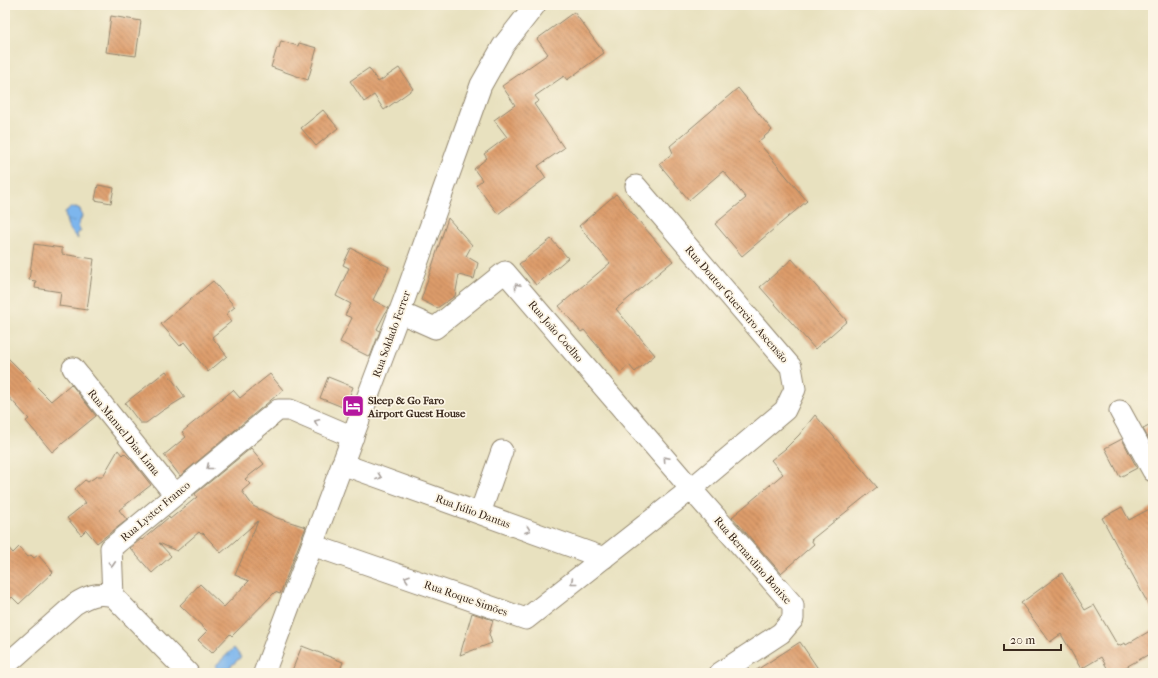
<svg xmlns="http://www.w3.org/2000/svg" width="1158" height="678" font-family="'IM FELL French Canon',serif">
<style>
.water{fill:url(#water-ripples);stroke:#5c7086}
.building{fill:url(#building-back-hatch)}
.lines{fill:none;stroke-linecap:round;stroke-linejoin:round}
.street-casing{stroke:#92866e;stroke-width:23}
.street{stroke:#fff;stroke-width:21}
.oneway{stroke:#a79f9a}
.labels{text-anchor:middle;stroke-width:3.5;stroke-linejoin:round;paint-order:stroke}
.street-label{font-size:11px;fill:#3b2a1e;stroke:#fcf5e5}
.poi-label{font-size:11px;font-weight:bold;fill:#3b2a1e;stroke:#fcf5e5;text-anchor:start}
</style>
<defs>
<pattern id="water-ripples" width="26" height="14" patternUnits="userSpaceOnUse"><rect width="26" height="14" fill="#7db6ed"/><path d="M2 4q2-2 4 0t4 0M15 11q2-2 4 0t4 0" fill="none" stroke="#6894bf"/></pattern>
<pattern id="building-back-hatch" width="6" height="6" patternUnits="userSpaceOnUse"><rect width="6" height="6" fill="#dd9c6b"/><path d="M-1 5l2 2M0 0l6 6M5-1l2 2" fill="none" stroke="#b47f57"/></pattern>
</defs>
<rect width="100%" height="100%" fill="#fcf5e5"/>
<filter id="ink" filterUnits="userSpaceOnUse"><feTurbulence type="fractalNoise" baseFrequency=".025" numOctaves="2"/><feDisplacementMap in="SourceGraphic" scale="8" xChannelSelector="R" yChannelSelector="G"/><feConvolveMatrix kernelMatrix="1 2 1 2 8 2 1 2 1" color-interpolation-filters="sRGB"/></filter>
<filter id="wash" filterUnits="userSpaceOnUse"><feTurbulence type="fractalNoise" baseFrequency=".012" numOctaves="4" result="noise"/><feDisplacementMap in="SourceGraphic" scale="16" xChannelSelector="R" yChannelSelector="G"/><feGaussianBlur stdDeviation="0.9" result="paint"/><feColorMatrix in="noise" values="0 0 0 0 0 0 0 0 0 0 0 0 0 0 0 0 0 1.4 0 .05"/><feComposite in="paint" operator="in"/></filter>
<g filter="url(#wash)">
<rect width="100%" height="100%" fill="#e8e1bf"/>
<path class="water" d="M76,207L80,209L82,216L78,226L81,231L77,234L78,239C69,231 66,224 65,212L70,208Z
M234,648L241,657L223,673H221L215,666Z"/>
<g id="blocks">
<path class="building" d="M574,12L604,53L567,80L564,76L535,96L539,101L534,104L564,148L538,166L546,178L498,214L476,185L482,180L474,169L487,158L484,154L507,137L494,120L515,105L502,86L548,54L537,39Z
M111,16L141,21L136,56L106,52Z
M281,41L298,46L299,43L317,48L308,80L271,67L277,48H279Z
M369,68L378,82L399,68L413,89L384,110L374,95L364,102L350,81Z
M738,88L772,130L758,142L807,201L742,256L715,224L746,198L723,171L689,200L659,164L673,153L670,146Z
M323,110L338,128L316,146L301,128Z
M98,185L114,188L111,203L95,200Z
M616,194L673,261L616,309L655,355L635,372L629,365L620,373L584,330L581,332L559,306L610,263L579,226Z
M448,218L472,245L466,256L478,263L474,279L459,275L455,296L437,308L421,300Z
M551,239L568,258L536,285L519,264Z
M34,244L62,248V254L94,259L87,310L59,306L61,292L35,288L36,281L29,280Z
M351,248L389,267L373,300L388,308L377,329L380,331L370,357L340,342L352,318L345,315L351,304L336,296L349,268L343,265Z
M792,259L847,321L815,349L760,287Z
M213,281L235,307L226,314L232,321L212,337L227,356L208,372L184,342L180,346L161,324Z
M5,355L51,401L71,384L96,416L52,452L26,421L29,419L5,393Z
M166,371L185,397L162,411L146,423H140L125,403Z
M270,374L283,390L180,476L164,455L186,437L182,432L233,390L240,398Z
M328,377L353,387L345,408L320,398Z
M815,415L877,487L811,540L814,544L781,573L732,517L783,474L771,460L785,449L799,435Z
M1153,424V446L1143,429Z
M1122,439L1137,468L1120,477L1105,448Z
M251,448L264,464L245,479L250,484L242,491L253,506L277,518L306,527L280,594L275,592L232,636L230,634L212,653L198,640L207,631L180,605L200,584L224,607L249,581L235,575L258,521L221,553L203,533L201,534L199,532L177,551L159,543L171,556L152,573L130,548L141,539L142,540L169,517L170,519L197,497L195,494Z
M118,450L122,455L124,453L133,462L151,485L119,510L127,520L97,543L86,530L81,535L67,518L86,503L75,489L85,480L88,482L97,476H103Z
M1122,507L1129,520L1153,507V613L1102,518Z
M5,544L13,553L19,547L28,557L31,555L34,558L38,555L53,572L19,604L12,597L5,604Z
M1062,573L1085,610L1094,605L1118,646L1125,643L1126,645L1153,629V652L1115,673H1110L1101,657L1081,669L1061,634L1050,642L1021,603Z
M472,613L493,620L489,634L492,643L460,655Z
M800,642L821,673H752Z
M302,646L343,662L339,673H291Z"/>
</g>
</g>
<g filter="url(#ink)">
<use href="#blocks" fill-opacity="0" stroke="#92866e" stroke-width="1"/>
<g class="lines">
<g class="street-casing">
<path id="street" d="M399,312L435,328L505,272L691,489L793,605V619L781,633L720,673
M73,368L175,495
M1120,411L1153,471
M342,464L604,558
M480,513L502,451
M312,545L526,619L691,489L785,410L795,389L791,367L636,186
M113,596L111,548L278,410H290L353,437
M113,596L188,673
M5,666L75,604C88,596 97,592 113,596
M264,673L404,300L481,85L503,46L535,5"/>
</g>
<use href="#street" class="street"/>
</g>
<defs><path id="oneway-chevron" d="M-2-3.5L2.5 0L-2 3.5" fill="none" stroke-width="1.6" stroke-linecap="round" stroke-linejoin="round"/></defs>
<g class="oneway">
<use href="#oneway-chevron" transform="translate(517 286) rotate(-131)"/>
<use href="#oneway-chevron" transform="translate(317 422) rotate(-157)"/>
<use href="#oneway-chevron" transform="translate(666 459) rotate(-131)"/>
<use href="#oneway-chevron" transform="translate(209 467) rotate(141)"/>
<use href="#oneway-chevron" transform="translate(379 477) rotate(20)"/>
<use href="#oneway-chevron" transform="translate(528 530) rotate(20)"/>
<use href="#oneway-chevron" transform="translate(112 564) rotate(87)"/>
<use href="#oneway-chevron" transform="translate(407 578) rotate(-161)"/>
<use href="#oneway-chevron" transform="translate(573 582) rotate(142)"/>
</g>
</g>
<defs>
<g id="hotel-square" transform="scale(1.15)"><rect x="-9" y="-9" width="18" height="18" rx="4" fill="#b5179e" stroke="#fcf5e5"/><path d="M-6-4.5h1.5V1H6V5H4.5V3h-9V5H-6ZM-4 0a1.8 1.8 0 1 1 3.6 0ZM.5 0V-2.5h3Q6-2.5 6 0Z" fill="#fff"/></g>
</defs>
<g fill-rule="evenodd">
<use href="#hotel-square" x="353" y="406"/>
</g>
<g class="labels">
<g class="street-label">
<text transform="translate(737 304) rotate(49)" y="4">Rua Doutor Guerreiro Ascensão</text>
<text transform="translate(556 331) rotate(49)" y="4">Rua João Coelho</text>
<text transform="translate(391 334) rotate(-70)" y="4">Rua Soldado Ferrer</text>
<text transform="translate(124 432) rotate(51)" y="4">Rua Manuel Dias Lima</text>
<text transform="translate(155 511) rotate(-40)" y="4">Rua Lyster Franco</text>
<text transform="translate(473 511) rotate(20)" y="4">Rua Júlio Dantas</text>
<text transform="translate(753 560) rotate(49)" y="4">Rua Bernardino Bonixe</text>
<text transform="translate(466 598) rotate(19)" y="4">Rua Roque Simões</text>
</g>
<g class="poi-label">
<text x="368" y="404">Sleep &amp; Go Faro<tspan x="368" dy="13">Airport Guest House</tspan></text>
</g>
</g>
<rect width="1158" height="678" fill="none" stroke="#fcf5e5" stroke-width="20"/>
<path d="M1004 644v6h57v-6" fill="none" stroke="#3b2a1e" stroke-width="2"/>
<text x="1010" y="644" font-size="12" fill="#3b2a1e" stroke="#fcf5e5" stroke-width="3" paint-order="stroke">20 m</text>
</svg>
